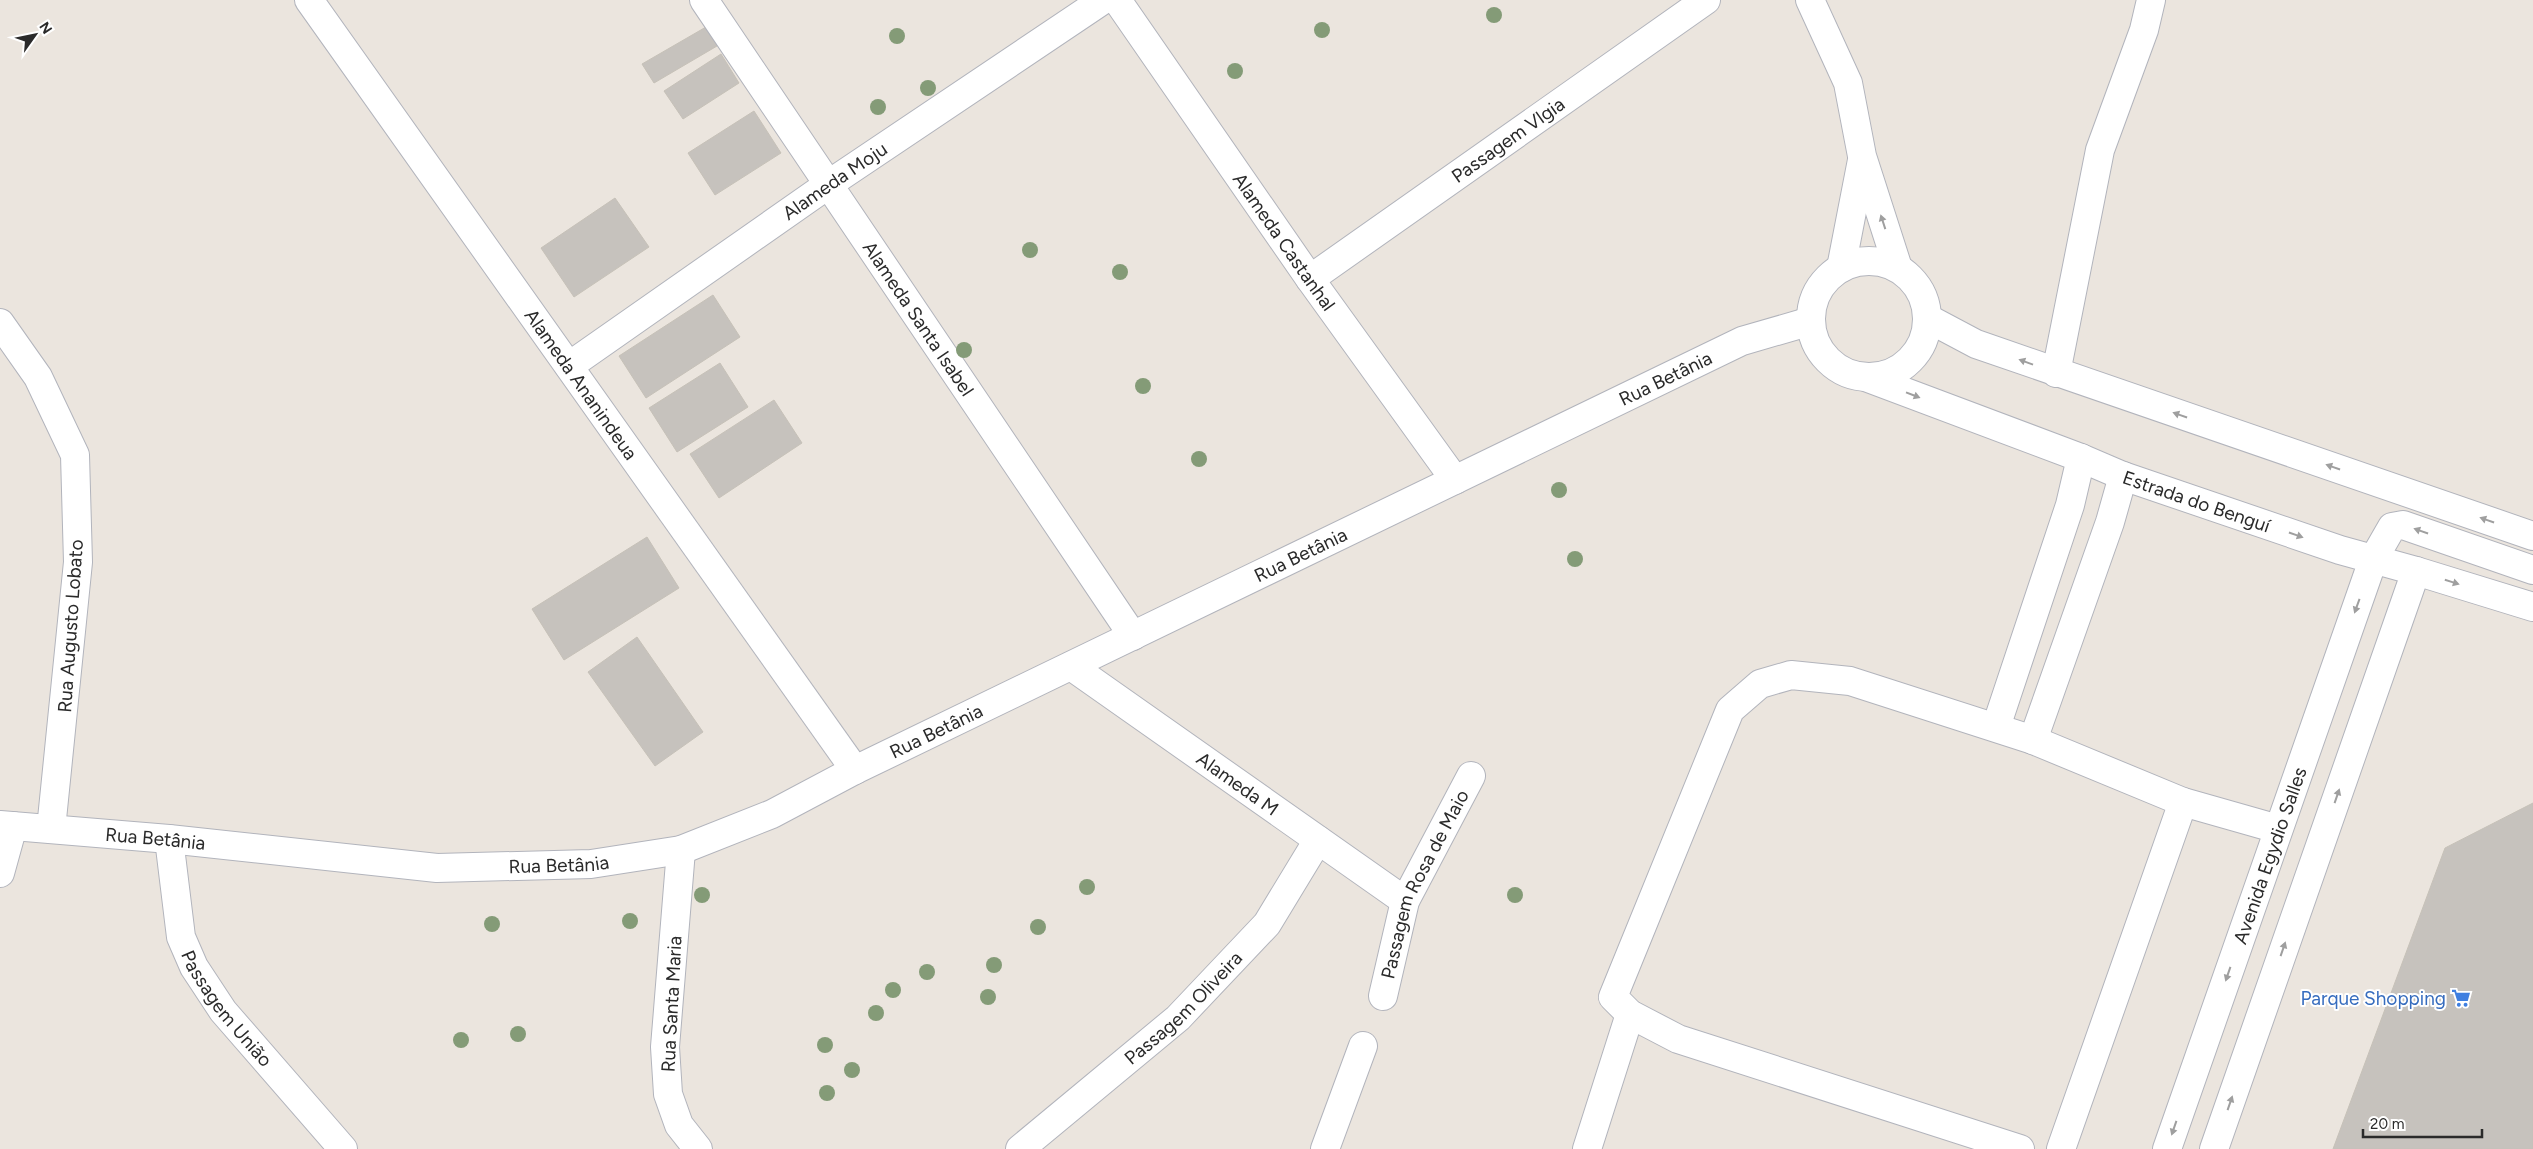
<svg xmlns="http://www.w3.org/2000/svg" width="2533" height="1149" font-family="Figtree,sans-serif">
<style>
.building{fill:#c6c2bd;stroke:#c6c1b8}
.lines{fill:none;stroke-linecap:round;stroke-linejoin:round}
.minor-casing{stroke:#b2b4bc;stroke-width:30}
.minor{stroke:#fff;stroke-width:28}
.tree{fill:#849b77}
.oneway{fill:#9f9f9f}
.labels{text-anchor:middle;stroke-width:4;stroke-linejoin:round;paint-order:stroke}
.street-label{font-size:19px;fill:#2a2a2a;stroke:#fff}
.shop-label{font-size:19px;fill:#366cbe;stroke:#fff;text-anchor:end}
</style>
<rect width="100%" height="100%" fill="#ebe5de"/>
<path class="building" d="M706,27L717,46L654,83L642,64Z
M721,54L739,83L683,119L664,91Z
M754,111L781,153L715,195L688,153Z
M615,198L649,247L574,297L541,248Z
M713,295L740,337L646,398L619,356Z
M720,363L748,407L677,452L649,408Z
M774,400L802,443L719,498L690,454Z
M647,537L679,588L564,660L532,609Z
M637,637L703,732L655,766L588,672Z
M2533,803V1149H2333L2445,848Z"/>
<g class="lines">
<g class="minor-casing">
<g id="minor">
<path id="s1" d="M309,0L855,770"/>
<path id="s2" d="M704,0L1133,636"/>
<path id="s3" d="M1117,0L1310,279L1455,480"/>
<path d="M1810,0L1848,83L1862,156L1898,268"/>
<circle cx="1869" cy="319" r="58"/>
<path d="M1841,268L1862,160"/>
<path id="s4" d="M1310,279L1706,0"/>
<path d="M1927,318L1976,344L2533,536"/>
<path d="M0,323L38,377L75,455L78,562L51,829"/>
<path id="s5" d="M569,366L829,184L1103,0"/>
<path d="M2056,373L2100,150L2144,30L2151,0"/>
<path id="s6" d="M1868,378L2081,458L2123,476L2340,550L2416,571L2533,607"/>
<path id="s7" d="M1071,666L1405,901"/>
<path d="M1996,727L2070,505L2081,458"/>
<path d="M2033,740L2110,522L2123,476"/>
<path d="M2183,802L2278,829"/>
<path id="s8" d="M0,825L169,839L437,868L591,864L681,850L772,814L855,770L1742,341L1811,321"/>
<path id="s9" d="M169,839L181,937L194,967L223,1011L343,1149"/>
<path d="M681,850L665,1047L668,1094L679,1125L698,1149"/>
<path d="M0,873L13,826"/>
<path id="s10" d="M1383,996L1405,901L1471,776"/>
<path id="s11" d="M1020,1149L1178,1018L1267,924L1318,840"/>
<path d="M1325,1149L1363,1046"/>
<path d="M1587,1149L1630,1014"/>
<path d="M2020,1149L1678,1039L1630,1014L1613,997L1730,710L1760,684L1791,675L1850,681L2033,740L2183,802L2061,1149"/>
<path id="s12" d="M2167,1149L2373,560L2392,527L2403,525L2533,570"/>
<path d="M2214,1149L2416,571"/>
</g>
</g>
<use href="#minor" class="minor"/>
</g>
<g class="tree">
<circle cx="1494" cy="15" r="8"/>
<circle cx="1322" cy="30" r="8"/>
<circle cx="897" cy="36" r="8"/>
<circle cx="1235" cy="71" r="8"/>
<circle cx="928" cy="88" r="8"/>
<circle cx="878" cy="107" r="8"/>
<circle cx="1030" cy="250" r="8"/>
<circle cx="1120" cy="272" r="8"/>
<circle cx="964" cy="350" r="8"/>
<circle cx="1143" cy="386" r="8"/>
<circle cx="1199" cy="459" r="8"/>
<circle cx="1559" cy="490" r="8"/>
<circle cx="1575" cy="559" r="8"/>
<circle cx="1087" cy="887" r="8"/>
<circle cx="702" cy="895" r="8"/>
<circle cx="1515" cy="895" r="8"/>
<circle cx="630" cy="921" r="8"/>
<circle cx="492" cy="924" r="8"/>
<circle cx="1038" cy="927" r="8"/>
<circle cx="994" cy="965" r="8"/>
<circle cx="927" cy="972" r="8"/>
<circle cx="893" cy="990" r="8"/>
<circle cx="988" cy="997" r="8"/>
<circle cx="876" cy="1013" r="8"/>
<circle cx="518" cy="1034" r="8"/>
<circle cx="461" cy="1040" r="8"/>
<circle cx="825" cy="1045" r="8"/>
<circle cx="852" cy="1070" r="8"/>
<circle cx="827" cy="1093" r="8"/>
</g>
<defs><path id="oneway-solid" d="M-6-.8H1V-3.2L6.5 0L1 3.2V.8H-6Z" transform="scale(1.25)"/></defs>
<g class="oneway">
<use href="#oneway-solid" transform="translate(1883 222) rotate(-108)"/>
<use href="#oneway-solid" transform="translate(2026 362) rotate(-160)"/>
<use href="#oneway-solid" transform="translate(1913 395) rotate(21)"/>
<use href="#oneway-solid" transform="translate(2180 415) rotate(-161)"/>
<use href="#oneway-solid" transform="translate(2333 467) rotate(-161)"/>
<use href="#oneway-solid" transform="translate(2487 520) rotate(-161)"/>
<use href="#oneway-solid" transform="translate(2421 531) rotate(-161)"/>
<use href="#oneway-solid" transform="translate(2296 535) rotate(19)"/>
<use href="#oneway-solid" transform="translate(2452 582) rotate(17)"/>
<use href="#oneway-solid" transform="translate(2357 606) rotate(110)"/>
<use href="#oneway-solid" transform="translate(2337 796) rotate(-71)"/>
<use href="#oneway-solid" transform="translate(2283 949) rotate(-71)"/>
<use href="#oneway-solid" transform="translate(2228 974) rotate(109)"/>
<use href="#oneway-solid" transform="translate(2230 1103) rotate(-71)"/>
<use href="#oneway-solid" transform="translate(2174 1128) rotate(109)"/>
</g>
<defs>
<g id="supermarket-bare" transform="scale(1.5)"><path d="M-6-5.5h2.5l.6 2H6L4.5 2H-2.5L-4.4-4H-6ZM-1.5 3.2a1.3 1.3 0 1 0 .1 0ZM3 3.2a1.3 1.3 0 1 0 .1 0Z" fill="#3f7fe0" stroke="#fff" stroke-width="2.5" paint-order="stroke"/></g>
</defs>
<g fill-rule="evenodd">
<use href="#supermarket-bare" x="2461" y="998"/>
</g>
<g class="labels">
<g class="street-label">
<text dy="7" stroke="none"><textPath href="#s4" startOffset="242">Passagem Vlgia</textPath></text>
<text dy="7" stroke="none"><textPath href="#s5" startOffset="324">Alameda Moju</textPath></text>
<text dy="7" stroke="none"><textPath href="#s3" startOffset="294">Alameda Castanhal</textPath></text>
<text dy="7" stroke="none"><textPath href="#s2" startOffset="384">Alameda Santa Isabel</textPath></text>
<text dy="7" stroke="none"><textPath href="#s8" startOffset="1776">Rua Betânia</textPath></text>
<text dy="7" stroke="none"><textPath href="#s1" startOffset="471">Alameda Ananindeua</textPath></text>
<text dy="7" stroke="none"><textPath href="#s6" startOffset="351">Estrada do Benguí</textPath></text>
<text dy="7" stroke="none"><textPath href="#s8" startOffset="1371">Rua Betânia</textPath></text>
<text transform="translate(70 626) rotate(-86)" y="7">Rua Augusto Lobato</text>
<text dy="7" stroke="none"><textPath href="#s8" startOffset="966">Rua Betânia</textPath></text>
<text dy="7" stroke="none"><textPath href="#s7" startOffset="204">Alameda M</textPath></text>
<text dy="7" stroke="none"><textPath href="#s8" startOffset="156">Rua Betânia</textPath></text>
<text dy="7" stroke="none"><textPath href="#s12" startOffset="311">Avenida Egydio Salles</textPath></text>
<text dy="7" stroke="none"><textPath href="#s8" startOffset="561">Rua Betânia</textPath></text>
<text dy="7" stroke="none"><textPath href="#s10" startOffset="120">Passagem Rosa de Maio</textPath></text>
<text transform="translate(671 1004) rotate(-87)" y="7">Rua Santa Maria</text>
<text dy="7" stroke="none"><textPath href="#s9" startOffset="184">Passagem União</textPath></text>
<text dy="7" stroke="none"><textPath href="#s11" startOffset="216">Passagem Oliveira</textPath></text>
</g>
<g class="shop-label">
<text x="2446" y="1005">Parque Shopping</text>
</g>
</g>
<g transform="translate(35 35) rotate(57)" stroke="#ffffff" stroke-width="4" paint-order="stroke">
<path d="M0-4L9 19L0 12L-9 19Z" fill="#2a2a2a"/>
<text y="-8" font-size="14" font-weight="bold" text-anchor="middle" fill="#2a2a2a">N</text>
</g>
<path d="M2363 1129v8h119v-8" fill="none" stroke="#2a2a2a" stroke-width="2.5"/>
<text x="2370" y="1129" font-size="15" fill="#2a2a2a" stroke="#ffffff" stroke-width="4" paint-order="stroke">20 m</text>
</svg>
